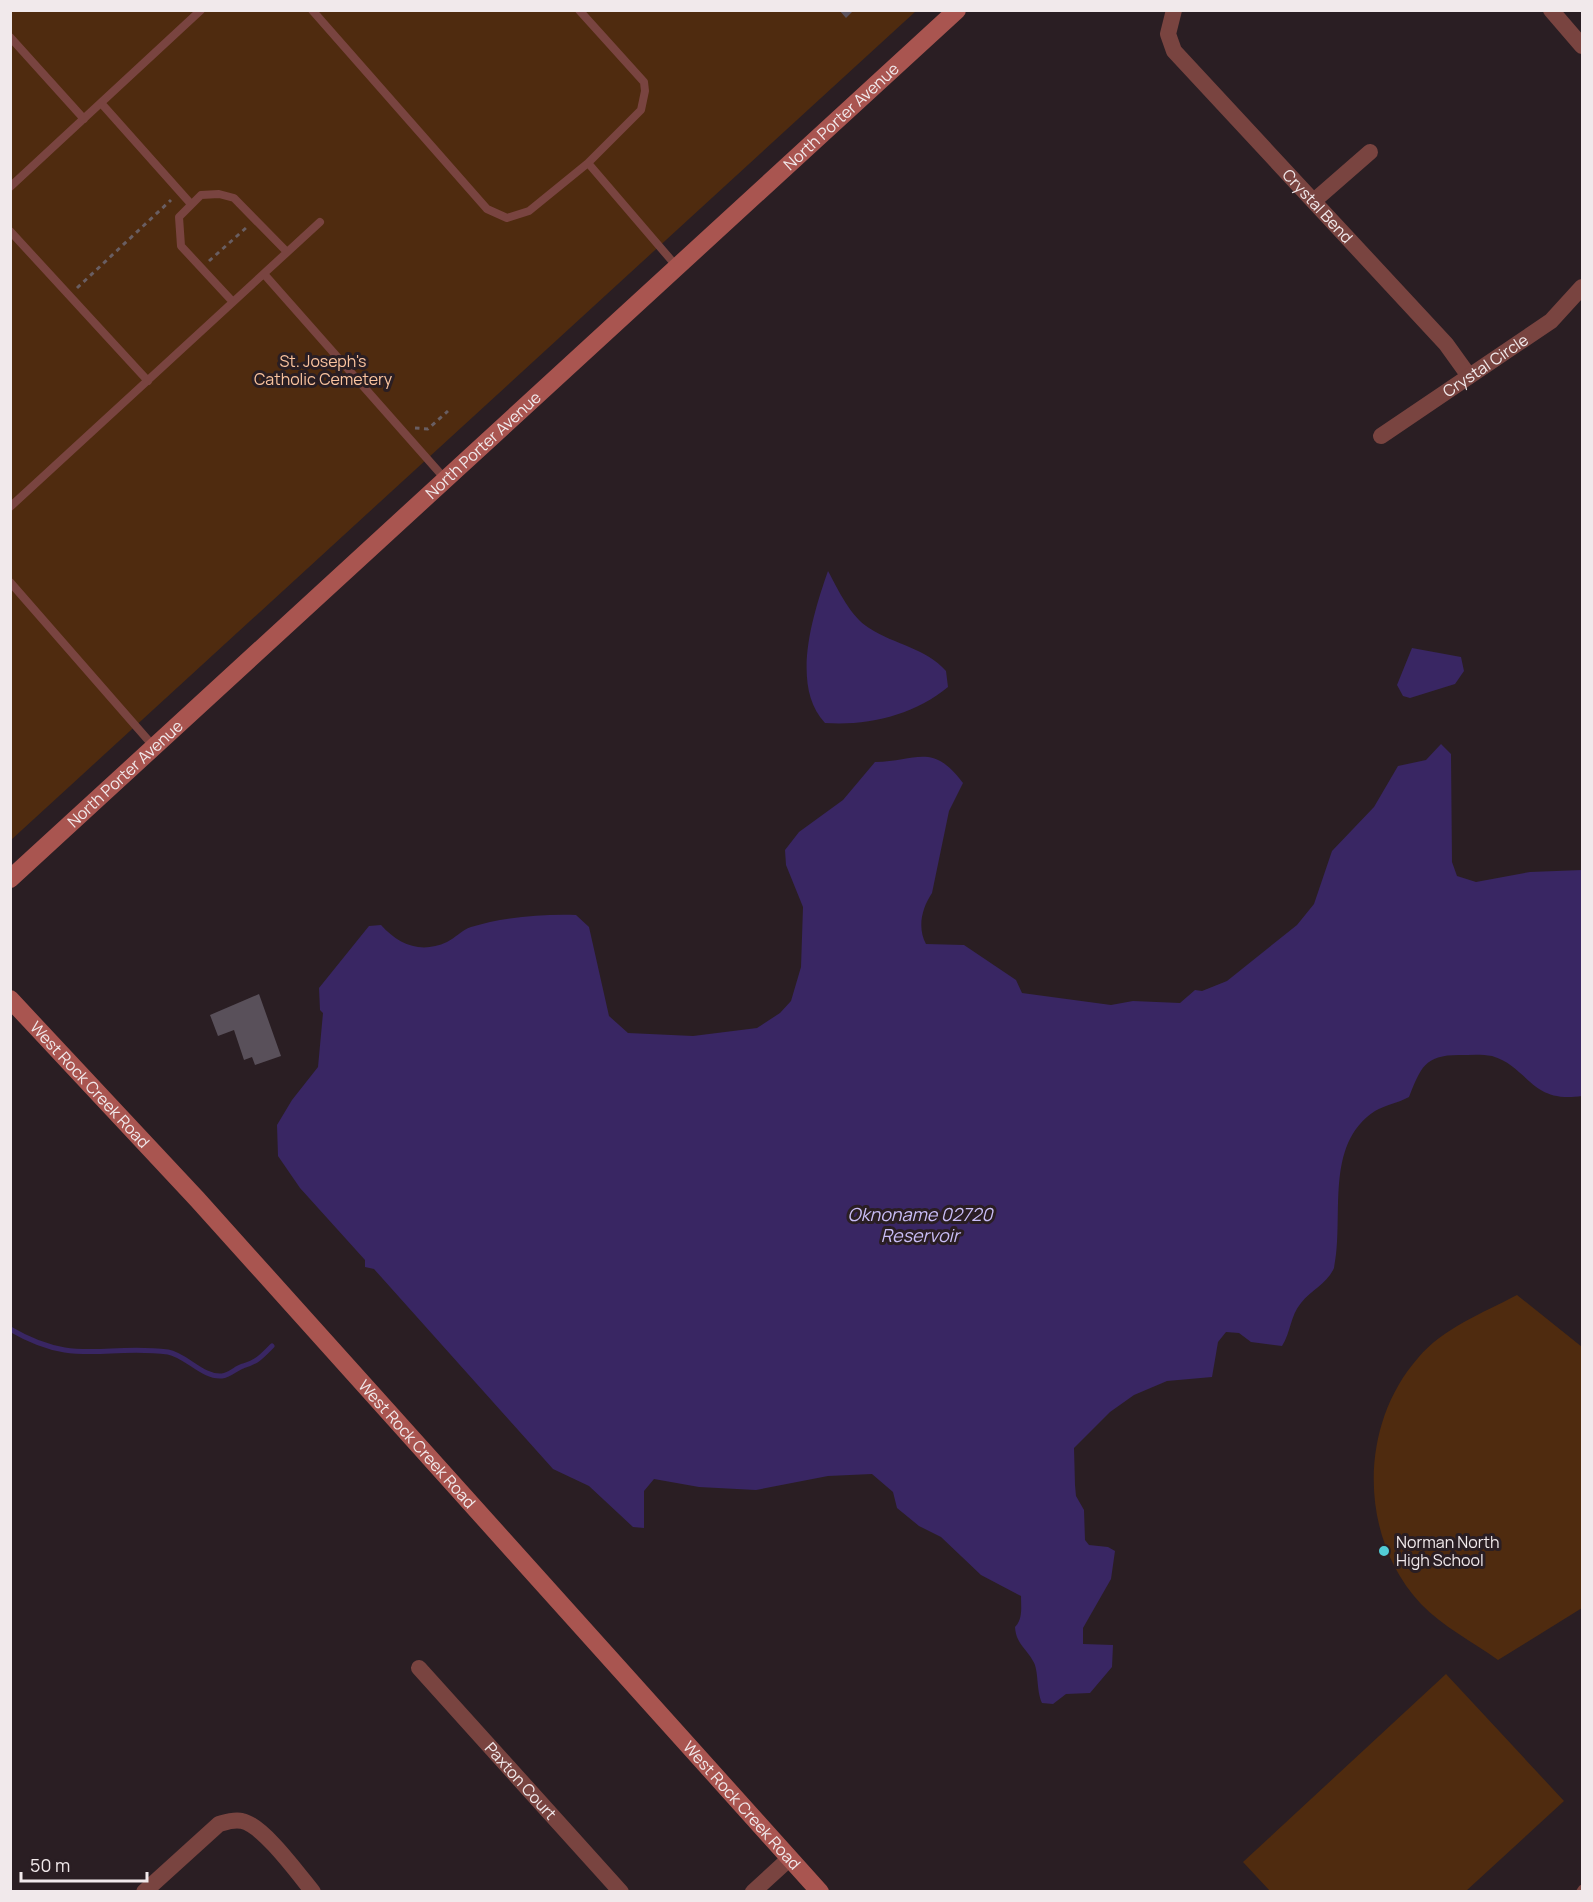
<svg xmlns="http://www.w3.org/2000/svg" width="1593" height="1902" font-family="Manrope,sans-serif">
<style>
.green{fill:#4f2b0f}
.water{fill:#392663}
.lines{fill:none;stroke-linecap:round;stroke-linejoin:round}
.stream{stroke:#392663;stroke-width:5}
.building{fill:#59505a}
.path{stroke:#695e62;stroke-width:3;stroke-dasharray:4.5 4.5;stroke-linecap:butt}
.service{stroke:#794440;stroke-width:8}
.minor{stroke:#794440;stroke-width:16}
.secondary{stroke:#a95550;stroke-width:18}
.poi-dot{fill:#52ccd6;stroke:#2a1e23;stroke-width:2}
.labels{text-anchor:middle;stroke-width:6;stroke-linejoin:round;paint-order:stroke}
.street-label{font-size:16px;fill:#f1e9eb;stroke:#2a1e23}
.park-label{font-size:16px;fill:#fbc49f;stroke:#2a1e23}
.poi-label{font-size:16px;fill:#f1e9eb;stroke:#2a1e23;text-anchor:start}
.water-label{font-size:18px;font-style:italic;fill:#c9bdf6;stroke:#2a1e23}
</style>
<rect width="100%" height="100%" fill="#2a1e23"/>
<path class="green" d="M11,11H916L11,840Z
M1517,1295L1582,1347V1608L1498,1660C1473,1642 1442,1626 1421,1604C1359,1538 1358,1426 1418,1358C1443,1328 1483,1313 1517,1295Z
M1446,1674L1564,1801L1466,1891H1270L1243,1862Z"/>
<path class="water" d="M828,571C839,591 850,616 869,628C895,645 926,648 946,671L948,687C914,715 869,726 825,723C790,686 813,614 828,571Z
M1412,648L1461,657L1464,671L1455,684L1410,698L1403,696L1397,685Z
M1441,744L1451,754L1452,862L1457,876L1476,882L1530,872L1582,870V1096C1530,1104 1529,1067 1492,1056C1482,1054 1470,1055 1459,1055C1424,1055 1421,1068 1409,1097C1398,1103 1385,1105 1375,1111C1323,1145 1345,1218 1334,1268C1327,1284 1312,1289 1301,1303C1290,1316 1291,1332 1282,1346L1251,1342L1239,1333L1226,1332L1218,1342L1212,1377L1167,1381L1134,1395L1110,1412L1074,1448L1075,1485L1076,1496L1084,1510L1085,1540L1089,1545L1108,1547L1115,1551L1111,1579L1083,1628V1644L1113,1645L1112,1667L1090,1693L1066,1694L1053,1704L1042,1703C1036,1690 1039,1670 1033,1661C1026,1648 1016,1644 1015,1627C1023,1619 1021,1607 1021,1596L981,1575L941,1537L919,1526L897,1508L893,1492L872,1474L828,1476L756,1490L699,1487L654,1479L644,1491V1528L633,1527L589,1486L553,1469L374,1269L365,1267V1260L300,1188L278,1156L277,1125L292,1100L318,1067L323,1013L320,1010L319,988L369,926L381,925C399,945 421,954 447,942C455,938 462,930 471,927C503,917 542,914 576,915L589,927L609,1016L628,1033L693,1036L757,1028L780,1013L791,1001L801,967L803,907L786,865L785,850L799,832L843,800L875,762C918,761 932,742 963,783L949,811L932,893C922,908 917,927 926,944L964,945L1016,980L1022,993L1111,1005L1133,1001L1180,1003L1195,990L1202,991L1227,981L1297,925L1314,904L1332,851L1374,807L1398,766L1426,760Z"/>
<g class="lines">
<path class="stream" d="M10,1329C75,1367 103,1344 168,1352C186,1355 203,1378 222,1376C230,1375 236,1368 243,1366C258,1361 260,1358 272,1346"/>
</g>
<path class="building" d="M839,10H854L846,18Z
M259,994L281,1056L255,1065L252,1057L244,1060L234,1030L218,1036L210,1015Z"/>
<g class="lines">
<path class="path" d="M209,261L247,227
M77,288L171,200
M415,428L428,429L448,411"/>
<path class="service" d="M312,10L487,209L507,218L529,211L588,163L641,110L645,91L644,82L579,10
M10,37L84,119
M101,103L191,204
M588,163L678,268
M10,187L201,10
M10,231L148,381
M264,274L446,480
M233,302L181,246L179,217L201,195L219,194L234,198L287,252
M10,507L320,222
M10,582L155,748
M1580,1892L1582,1889"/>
<g class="minor">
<path id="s1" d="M1174,10L1168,34L1174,51L1446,344L1469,376"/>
<path d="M1551,10L1582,46"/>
<path d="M1315,200L1370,152"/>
<path id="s2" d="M1381,436L1551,321L1582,287"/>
<path id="s3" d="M419,1668L621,1892"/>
<path d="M144,1892L219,1824C226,1822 234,1819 242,1821C263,1825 299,1875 313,1892"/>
<path d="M753,1892L790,1858"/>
</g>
<g class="secondary">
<path id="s4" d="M10,879L957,10"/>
<path id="s5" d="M10,999L197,1199L820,1892"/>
</g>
</g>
<circle class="poi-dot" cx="1384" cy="1551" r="6"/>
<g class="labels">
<g class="street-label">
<text dy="6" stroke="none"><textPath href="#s4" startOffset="1128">North Porter Avenue</textPath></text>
<text dy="6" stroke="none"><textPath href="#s1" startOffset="254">Crystal Bend</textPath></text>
<text dy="6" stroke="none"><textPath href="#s2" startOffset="126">Crystal Circle</textPath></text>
<text dy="6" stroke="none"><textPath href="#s4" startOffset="642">North Porter Avenue</textPath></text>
<text dy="6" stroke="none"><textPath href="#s4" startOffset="156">North Porter Avenue</textPath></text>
<text dy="6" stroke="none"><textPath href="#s5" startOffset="117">West Rock Creek Road</textPath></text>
<text dy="6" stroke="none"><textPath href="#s5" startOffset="603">West Rock Creek Road</textPath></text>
<text dy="6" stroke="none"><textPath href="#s3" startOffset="152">Paxton Court</textPath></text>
<text dy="6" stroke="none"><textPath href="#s5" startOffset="1089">West Rock Creek Road</textPath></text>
</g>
<g class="park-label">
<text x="323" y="367">St. Joseph's<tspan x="323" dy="18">Catholic Cemetery</tspan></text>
</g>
<g class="poi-label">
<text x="1396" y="1548">Norman North<tspan x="1396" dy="18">High School</tspan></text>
</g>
<g class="water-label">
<text x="920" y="1221">Oknoname 02720<tspan x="920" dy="21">Reservoir</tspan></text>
</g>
</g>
<rect width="1593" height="1902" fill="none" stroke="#f1e9eb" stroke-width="24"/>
<path d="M21 1872v9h126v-9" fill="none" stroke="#f1e9eb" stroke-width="3"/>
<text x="30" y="1872" font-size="18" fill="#f1e9eb" stroke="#2a1e23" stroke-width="4.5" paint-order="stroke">50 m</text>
</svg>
